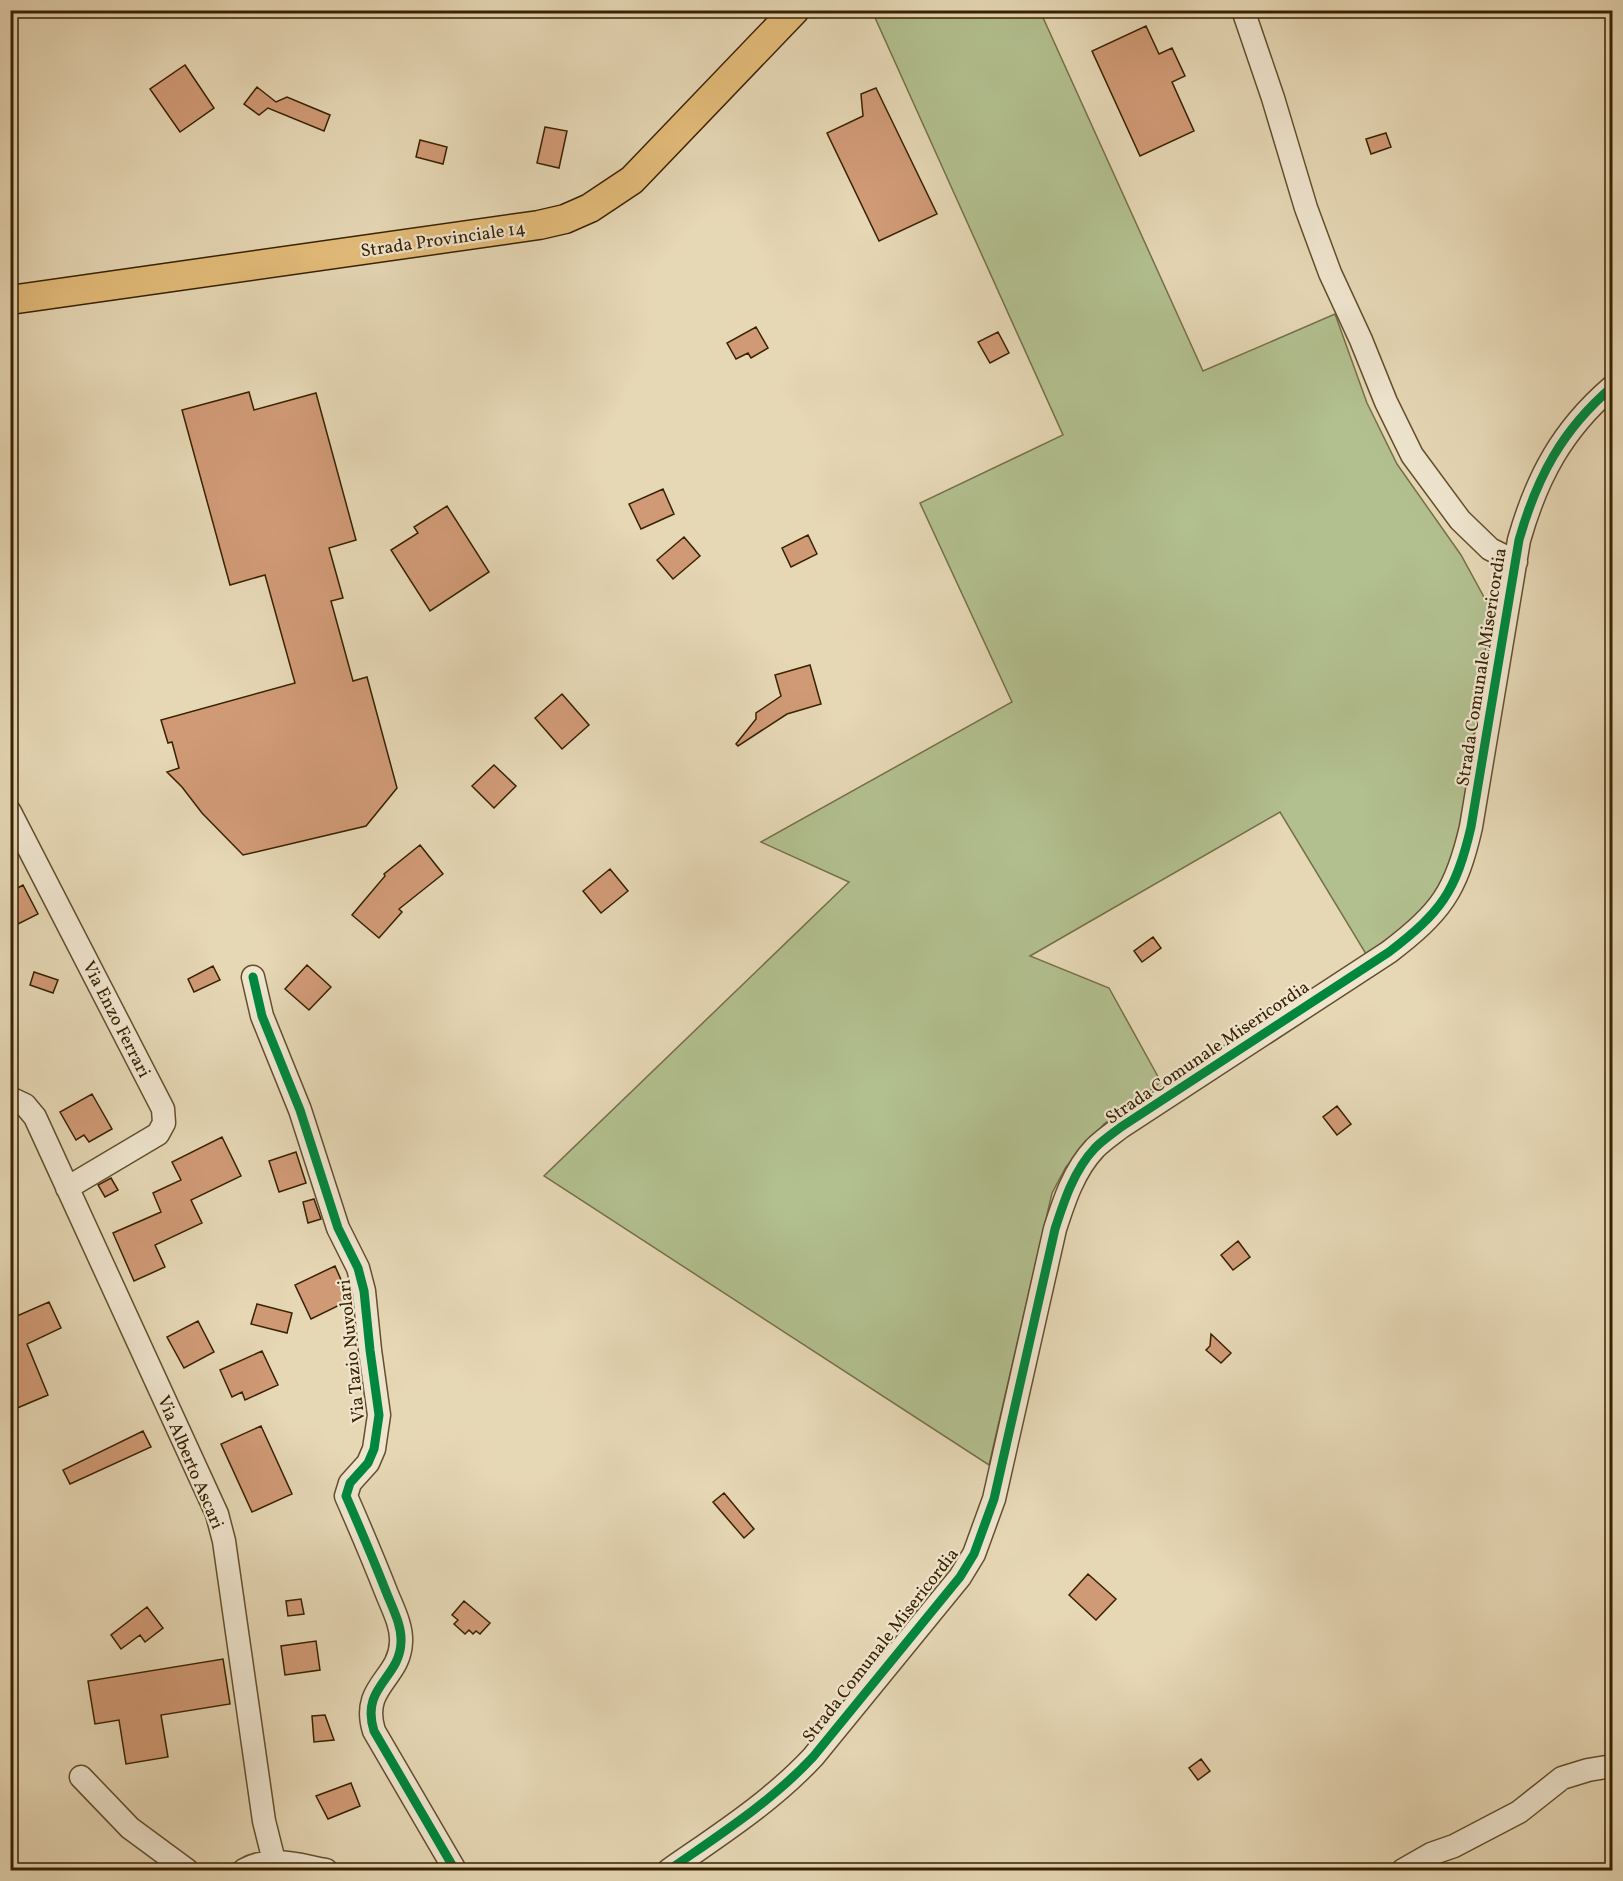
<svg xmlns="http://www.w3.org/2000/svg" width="1623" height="1881" font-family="Vollkorn,serif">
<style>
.green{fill:#b2bf8f;stroke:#757048;stroke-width:1.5}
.building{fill:#d09a76;stroke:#382200;stroke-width:1.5}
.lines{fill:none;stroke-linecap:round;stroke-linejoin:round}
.minor-casing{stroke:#644f2d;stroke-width:25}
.major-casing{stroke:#382200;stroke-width:31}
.minor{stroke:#efe5cf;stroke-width:22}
.major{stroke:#e3bc7a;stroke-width:28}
.cycleway-casing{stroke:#efe5cf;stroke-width:13}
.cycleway{stroke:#00873e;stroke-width:9}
.labels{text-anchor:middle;stroke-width:4.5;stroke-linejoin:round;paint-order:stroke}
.street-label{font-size:18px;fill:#382200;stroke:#efe5cf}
</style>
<rect width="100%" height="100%" fill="#e6d7b5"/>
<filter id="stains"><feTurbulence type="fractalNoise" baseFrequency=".00333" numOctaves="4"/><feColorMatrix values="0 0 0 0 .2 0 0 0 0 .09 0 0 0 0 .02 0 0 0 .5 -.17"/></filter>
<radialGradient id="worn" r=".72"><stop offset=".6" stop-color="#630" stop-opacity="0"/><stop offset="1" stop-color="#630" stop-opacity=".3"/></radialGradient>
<path class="green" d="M872,11H1040L1203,371L1335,314L1367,403L1397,464L1461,555L1491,610L1458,846L1443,884L1407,926L1366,954L1280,812L1030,956L1109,988L1161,1082L1104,1124L1066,1167L1052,1193L989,1465L544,1176L849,882L761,842L1012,702L920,503L1063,435Z"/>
<path class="building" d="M1146,26L1159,54L1172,48L1185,76L1172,82L1194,131L1140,156L1092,51Z
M185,65L214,108L180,132L150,89Z
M257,87L276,102L287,97L330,115L324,131L268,108L259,115L244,104Z
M876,88L937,214L879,241L827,133L863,116L861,94Z
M545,127L567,131L559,168L537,163Z
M1386,133L1391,147L1371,154L1366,139Z
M420,140L447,147L443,164L416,157Z
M756,327L768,348L751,358L748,353L736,359L727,343Z
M998,332L1009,353L990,363L978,342Z
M249,392L254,410L316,393L356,540L329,548L343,598L331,601L353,681L367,677L397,788L366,826L243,855L202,813L182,787L167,772L179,768L172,742L168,743L161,720L295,683L265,575L230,585L182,410Z
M663,489L674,514L641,529L629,504Z
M447,506L489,572L430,611L391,550L418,533L414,527Z
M808,535L817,554L791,567L782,548Z
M684,537L700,556L673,579L657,560Z
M810,665L821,704L787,714L738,746L736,744L756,719V713L781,696L775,675Z
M562,694L589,725L562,749L535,718Z
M494,765L516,786L494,808L472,786Z
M420,845L443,874L399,909L402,912L379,938L352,915L385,876L384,874Z
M610,869L628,891L601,913L583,891Z
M23,885L38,914L10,928V892Z
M1153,937L1161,948L1142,962L1134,951Z
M307,965L331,987L309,1010L285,989Z
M213,966L220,980L194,992L188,979Z
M34,972L58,980L53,993L30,985Z
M92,1094L112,1129L89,1142L84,1135L76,1140L60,1112Z
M1337,1106L1351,1124L1337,1135L1323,1117Z
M222,1137L241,1176L191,1200L202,1223L155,1245L165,1267L134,1281L113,1233L161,1212L153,1193L181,1180L172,1162Z
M296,1152L306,1183L279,1192L269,1161Z
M111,1178L118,1190L105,1197L98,1185Z
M314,1199L321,1219L308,1223L303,1202Z
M1238,1241L1250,1257L1233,1270L1221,1255Z
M335,1266L350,1300L311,1319L295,1285Z
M49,1302L61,1328L27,1344L48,1395L10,1411V1319Z
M257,1304L292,1313L287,1333L251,1324Z
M198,1321L214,1352L184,1368L167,1337Z
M1211,1334L1231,1353L1221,1363L1206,1350L1210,1346Z
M262,1351L278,1385L245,1400L242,1392L232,1397L220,1370Z
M261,1426L292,1494L252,1512L221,1444Z
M143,1431L151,1447L70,1484L63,1470Z
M724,1493L754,1529L744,1538L713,1502Z
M1088,1574L1116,1599L1096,1620L1069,1595Z
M301,1599L304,1614L288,1616L286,1601Z
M464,1601L490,1623L480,1634L476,1631L473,1634L469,1630L465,1634L454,1624L458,1620L452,1615Z
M147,1607L163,1628L145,1642L140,1635L121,1649L111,1635Z
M316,1641L320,1670L285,1675L281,1646Z
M223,1659L230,1704L161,1715L168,1757L126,1764L119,1720L95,1724L88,1681Z
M325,1715L334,1740L314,1742L312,1716Z
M1201,1759L1210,1771L1198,1780L1189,1768Z
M351,1783L360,1806L328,1819L316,1796Z"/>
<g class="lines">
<g class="minor-casing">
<path id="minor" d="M1243,10L1273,98L1306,208L1330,273L1361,340L1386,402L1412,455L1460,520L1490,549L1516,562
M10,812L163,1109L164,1123L158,1134L67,1188
M253,977L262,1016L300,1110L338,1228L358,1268L364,1291L370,1350L379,1415L374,1449L368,1463L350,1483L346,1496C360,1528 374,1561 387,1594C393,1609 402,1626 401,1642C400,1679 360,1686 374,1731L455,1870
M10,1098L25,1105L35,1117L217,1514L224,1541L264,1821L274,1861
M81,1777L130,1828L187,1870
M244,1870C270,1855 298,1865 326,1870
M669,1870C719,1835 771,1802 813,1757L960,1577L974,1554L994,1499L1055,1229C1064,1201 1074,1170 1095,1148C1103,1140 1112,1134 1121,1127L1389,952C1441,912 1456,892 1471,827L1519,540C1537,477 1562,430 1612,387
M1403,1870L1431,1854L1454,1846L1519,1812L1562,1778L1588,1770L1612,1766"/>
</g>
<g class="major-casing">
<path id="major" d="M10,300L539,225L565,219L590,208L632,180L795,10"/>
</g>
<use href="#minor" class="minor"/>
<use href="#major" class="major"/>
<g class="cycleway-casing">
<path id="cycleway" d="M253,977L262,1016L300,1110L338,1228L358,1268L364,1291L370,1350L379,1415L374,1449L368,1463L350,1483L346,1496C360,1528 374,1561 387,1594C393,1609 402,1626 401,1642C400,1679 360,1686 374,1731L455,1870
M669,1870C719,1835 771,1802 813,1757L960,1577L974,1554L994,1499L1055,1229C1064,1201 1074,1170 1095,1148C1103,1140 1112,1134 1121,1127L1389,952C1441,912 1456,892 1471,827L1519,540C1537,477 1562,430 1612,387"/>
</g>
<use href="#cycleway" class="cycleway"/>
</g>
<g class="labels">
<g class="street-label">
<text transform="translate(443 239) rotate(-8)" y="6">Strada Provinciale 14</text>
<text transform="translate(1481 667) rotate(-81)" y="6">Strada Comunale Misericordia</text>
<text transform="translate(117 1019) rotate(63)" y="6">Via Enzo Ferrari</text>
<text transform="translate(1207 1052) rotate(-34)" y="6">Strada Comunale Misericordia</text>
<text transform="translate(351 1351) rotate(-96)" y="6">Via Tazio Nuvolari</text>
<text transform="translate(191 1462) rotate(67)" y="6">Via Alberto Ascari</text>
<text transform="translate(880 1645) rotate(-52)" y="6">Strada Comunale Misericordia</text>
</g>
</g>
<rect width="1623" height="1881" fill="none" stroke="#e6d7b5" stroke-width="36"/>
<rect x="12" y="12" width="1599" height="1857" fill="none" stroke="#382200" stroke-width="3"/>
<rect x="18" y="18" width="1587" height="1845" fill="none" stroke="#382200" stroke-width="1.5"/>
<rect width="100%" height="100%" filter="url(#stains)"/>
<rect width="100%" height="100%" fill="url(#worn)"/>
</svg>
